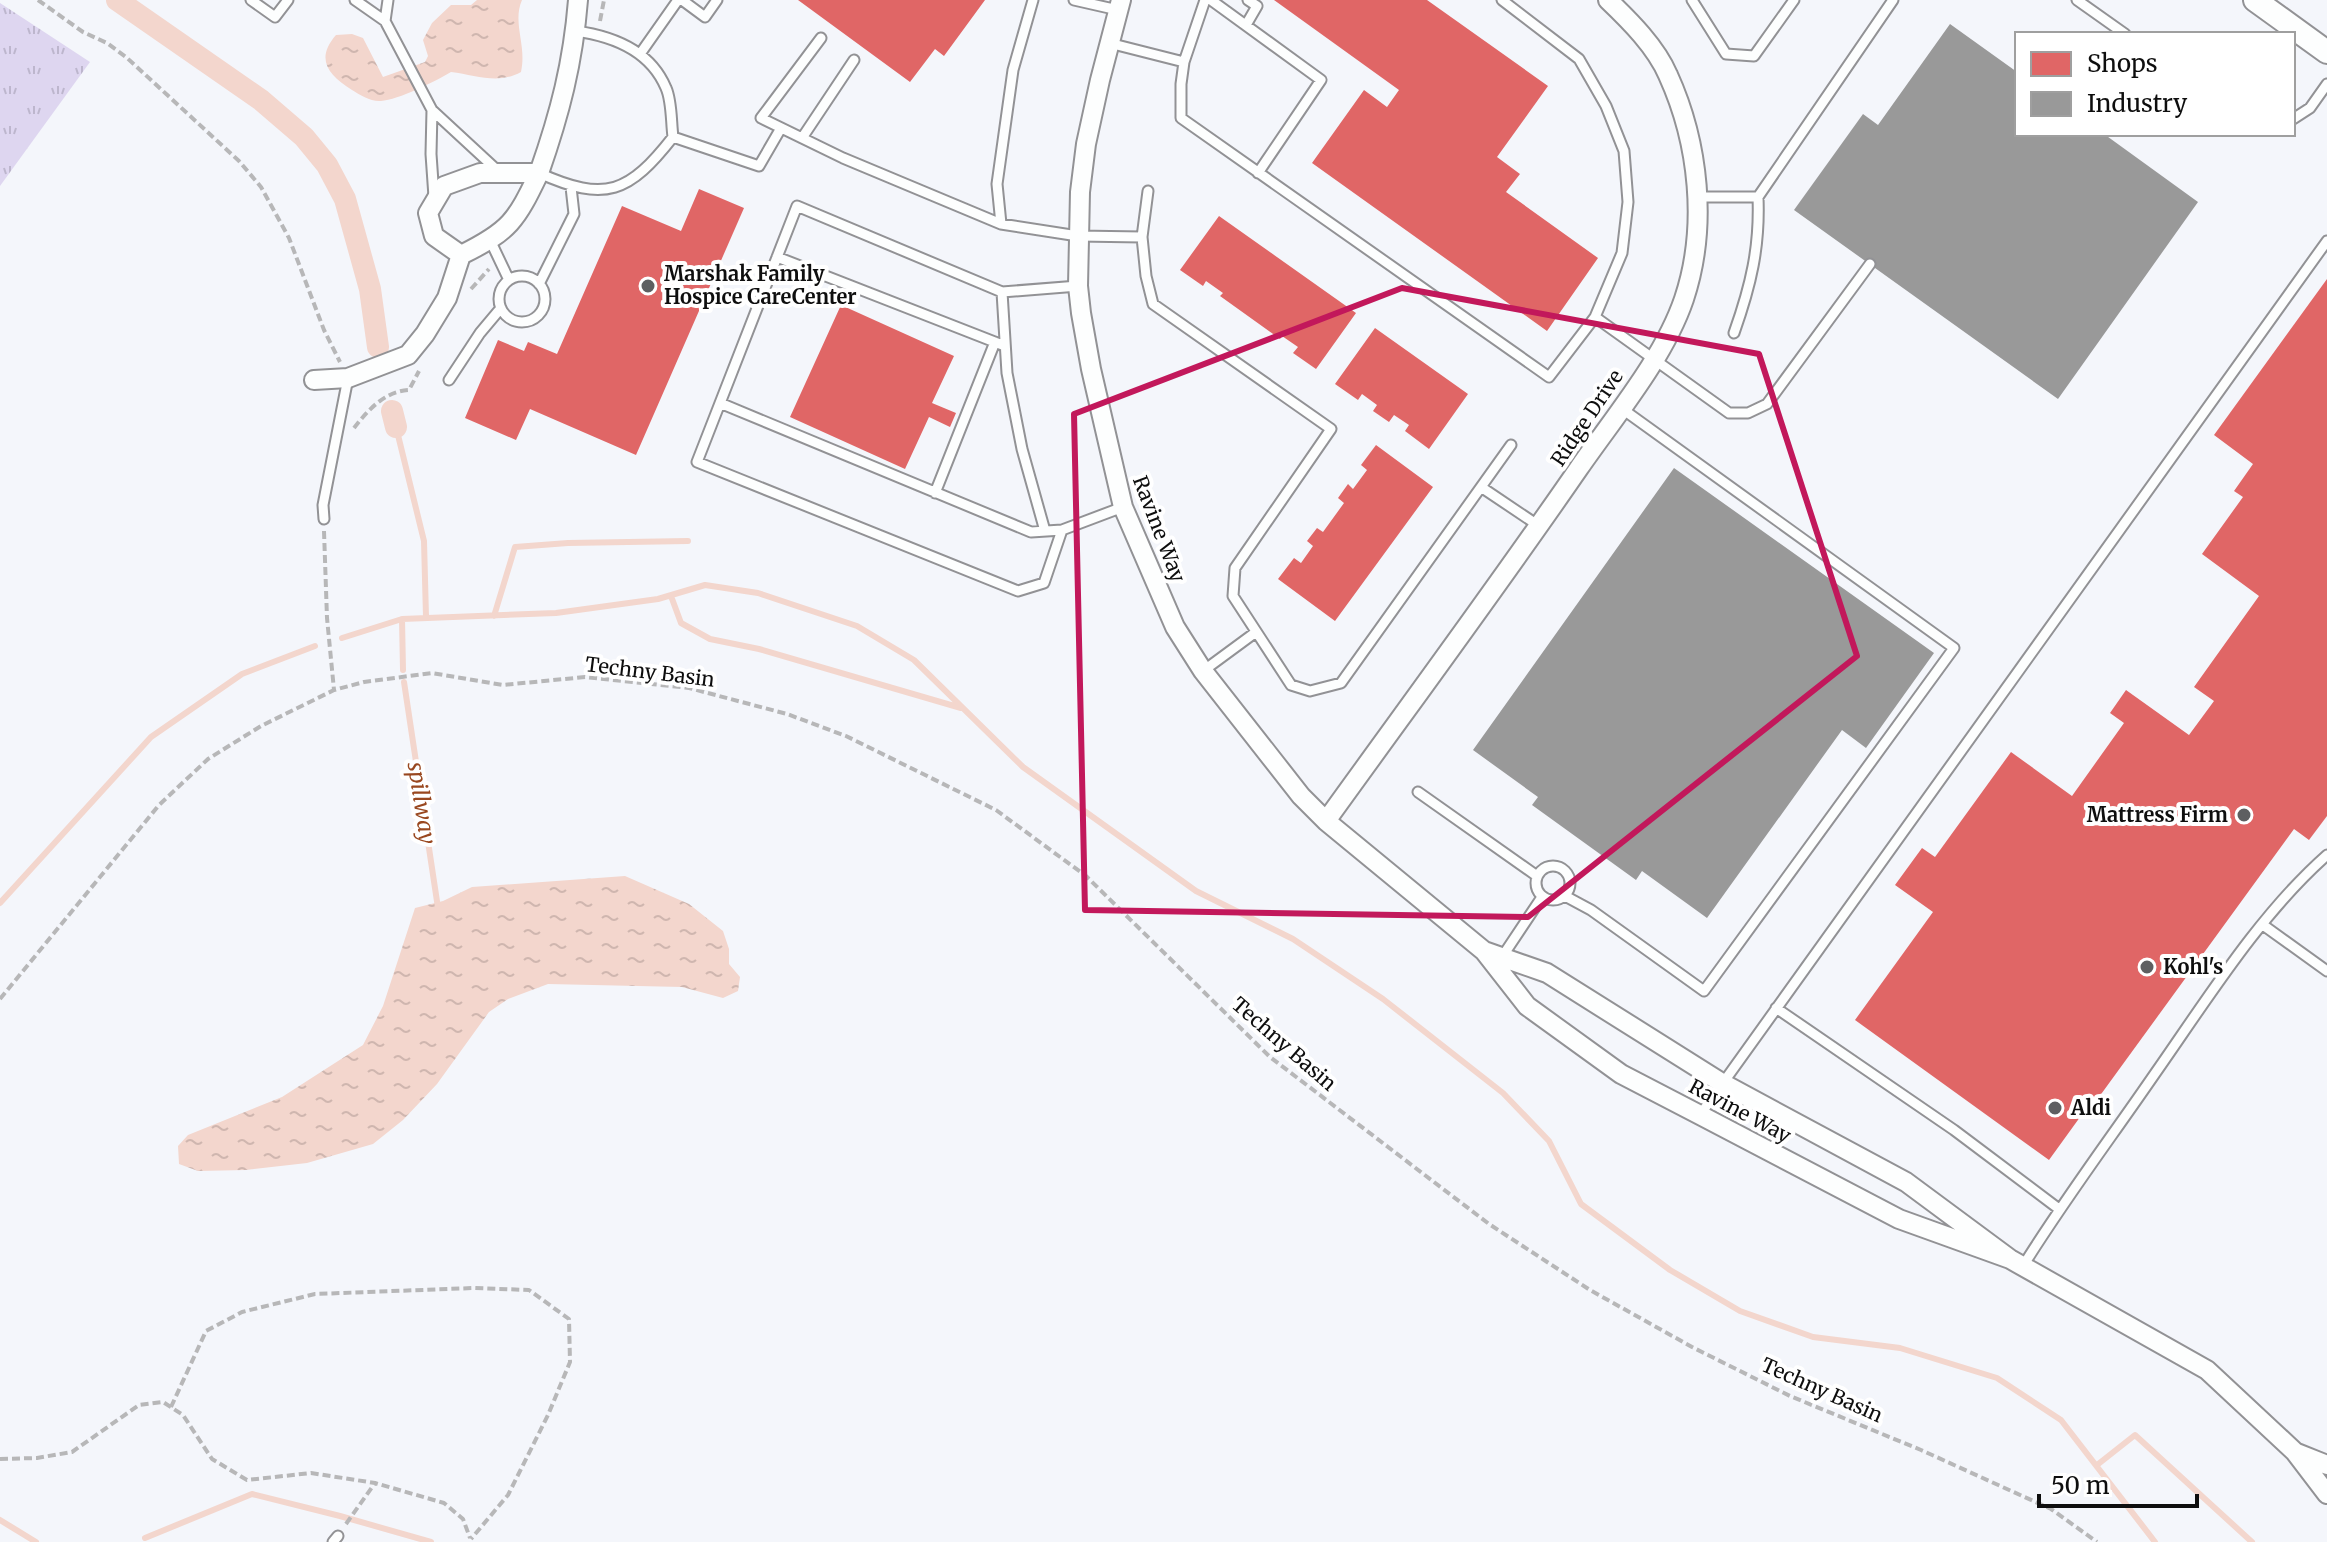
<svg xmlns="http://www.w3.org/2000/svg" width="2327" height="1542" font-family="Merriweather,serif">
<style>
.grass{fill:url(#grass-tufts)}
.water{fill:url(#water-ripples)}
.shops{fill:#e06666}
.industry{fill:#999}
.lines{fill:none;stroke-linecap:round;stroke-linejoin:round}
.stream{stroke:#f3d6cd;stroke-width:6}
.canal{stroke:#f3d6cd;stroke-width:22}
.service-casing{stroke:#929295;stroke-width:13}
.minor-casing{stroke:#929295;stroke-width:22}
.tertiary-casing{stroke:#929295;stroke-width:26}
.path{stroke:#b7b7b8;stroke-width:4;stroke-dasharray:8 4;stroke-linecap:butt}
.service{stroke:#fdfefe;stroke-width:9}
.minor{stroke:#fdfefe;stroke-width:18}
.tertiary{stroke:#fdfefe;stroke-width:22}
.marked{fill:none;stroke:#c2185b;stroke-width:6;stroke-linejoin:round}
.poi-dot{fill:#5e5f61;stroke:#fff;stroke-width:3}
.labels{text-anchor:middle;stroke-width:8;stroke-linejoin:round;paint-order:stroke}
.poi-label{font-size:20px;font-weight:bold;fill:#0e0e0e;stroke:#fff;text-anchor:start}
.street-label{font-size:20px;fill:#0e0e0e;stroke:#fff}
.water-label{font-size:22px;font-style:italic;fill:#99471f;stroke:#fff}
</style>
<defs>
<pattern id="grass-tufts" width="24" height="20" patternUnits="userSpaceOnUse" patternTransform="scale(2)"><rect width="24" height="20" fill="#ded6f0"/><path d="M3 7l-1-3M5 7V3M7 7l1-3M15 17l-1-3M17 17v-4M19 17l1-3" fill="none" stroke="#bdb6cd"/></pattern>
<pattern id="water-ripples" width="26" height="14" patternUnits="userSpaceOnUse" patternTransform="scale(2)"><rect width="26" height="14" fill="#f3d6cd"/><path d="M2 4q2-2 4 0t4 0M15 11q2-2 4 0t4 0" fill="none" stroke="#cfb6af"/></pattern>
</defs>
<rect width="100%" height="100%" fill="#f4f6fb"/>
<path class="grass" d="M0,3L90,62L0,186Z"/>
<path class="water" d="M477,0H522C512,23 527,45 521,72C498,85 476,75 451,72C436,81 398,100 381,101C371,102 360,95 352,90C328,75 315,59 336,35L352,34L363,38L383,77L425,62L428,56L423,40L432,23L451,5H471Z
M625,876L689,904L723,931L729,949V964L740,977L738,991L723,998L682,987L548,984L508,999L489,1012L437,1084L403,1120L373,1144L307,1163L246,1170L198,1171L179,1164L178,1146L188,1135L282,1097L363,1045L383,1006L415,908L443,901L472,887Z"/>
<path class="shops" d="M798,0H985L944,56L935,49L910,82Z
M1274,0H1427L1548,86L1497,157L1520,174L1506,192L1598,258L1547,331L1312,163L1364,90L1387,107L1399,90Z
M699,189L744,208L636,455L530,409L516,440L465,418L498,340L524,351L528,342L557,354L622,206L681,231Z
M1219,216L1356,313L1316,369L1293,353L1298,347L1282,336L1280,339L1220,296L1223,293L1206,281L1203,286L1180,270Z
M2327,279V816L2309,840L2294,829L2099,1097L2096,1095L2049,1160L1855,1020L1933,912L1895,885L1922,848L1935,857L2011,752L2072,796L2124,723L2110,713L2126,690L2189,735L2214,701L2194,687L2259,596L2202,554L2243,497L2234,491L2253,464L2214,435Z
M841,305L954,356L932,403L956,413L950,427L929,417L905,469L790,417Z
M1375,328L1468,394L1429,449L1405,431L1409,425L1394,415L1389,422L1373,411L1377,405L1362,394L1358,400L1335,384Z
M1376,445L1433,487L1335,621L1278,579L1294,558L1301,563L1313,546L1307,541L1317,528L1323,532L1344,503L1338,498L1348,484L1353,489L1367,470L1361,465Z"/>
<path class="industry" d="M1950,24L2017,72V134H2104L2198,202L2058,399L1794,210L1863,114L1878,125Z
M1674,468L1934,653L1866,748L1842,730L1707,918L1642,871L1636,880L1532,805L1538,797L1473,750Z"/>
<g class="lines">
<path class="stream" d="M396,427L424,541L426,617
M671,596L681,623L710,639L759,649L961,708
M494,616L515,547L568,543L688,541
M402,619L403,670
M342,638L402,619L556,613L658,599L705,585L758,593L857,626L914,660L1023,767L1196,891L1293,939L1383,999L1503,1093L1549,1141L1581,1204L1670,1270L1740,1311L1813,1337L1900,1348L1997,1378L2061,1420L2155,1542
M404,682L438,908
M0,903L151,737L242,674L315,646
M2097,1465L2135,1435L2252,1542
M0,1520L36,1542
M145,1538L252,1494L340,1516L431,1542"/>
<path class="canal" d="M117,0L261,100L304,137L327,165L345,199L370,289L378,347
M392,411L396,427"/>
<g class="service-casing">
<path id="service" d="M251,0L275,17L288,0
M355,0L385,21L432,110
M682,0L705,17L717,0
M1074,0L1118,10
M1211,0L1321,80L1258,173
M1502,0L1579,59L1606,106L1624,151L1628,202L1622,253L1595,317
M1692,0L1726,54L1754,56L1794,0
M2077,0L2125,34
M385,21L388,0
M1246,25L1257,6L1248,0
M821,38L761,118L843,158L1001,224L1078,236L1142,237L1148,191
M1109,43L1184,62L1181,84V118L1549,377L1595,317L1729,413H1748L1767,404L1870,264
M640,54L678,0
M1184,62L1205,0
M2293,119L2310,108L2327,84
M673,137L759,166L781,128
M802,138L854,60
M539,173C606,203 629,193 673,137C671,122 672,101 666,88C650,50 613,36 575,31
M434,197L431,154L432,110L498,171
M1698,197H1758L1893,0
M1001,224L997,184L1013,70L1033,0
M1142,237L1146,276L1153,304L1331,429L1235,568L1233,596L1291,685L1310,691L1341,683L1511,445
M490,240L509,280
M777,257L1005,346
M499 299a23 23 0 1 1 46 0a23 23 0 1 1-46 0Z
M539,284L574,214L571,187
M1002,292L797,206L697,462L1018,591L1044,583L1062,530
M1734,333C1751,285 1760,247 1758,197
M449,380L480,333L501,308
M720,403L1031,532L1062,530L1123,507
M1481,487L1539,526
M935,493L995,342
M324,519L323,505L348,378
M1045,531L1022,449L1007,373L1002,292L1078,286
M1203,671L1256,632
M1418,792L1537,876
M1536 883a17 17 0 1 1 34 0a17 17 0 1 1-34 0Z
M1565,896L1591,910L1704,991L1954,648L1621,408
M2263,925L2327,971
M1502,957L1542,897
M1776,1008L1954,1130L2059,1209
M1700,1115L2327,241
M2023,1266C2064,1200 2110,1139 2154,1075C2206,1001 2259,915 2327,855
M333,1542L338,1536"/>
</g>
<g class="minor-casing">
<path id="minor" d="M1121,0L1100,80L1086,144L1080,192L1078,286L1081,313L1091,369L1123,507L1175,627L1203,671L1301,796L1326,821L1484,951L1527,1006L1621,1074L1700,1115L1899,1219L2010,1259
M539,173C516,221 510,231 461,255L434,236L428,213L444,186L480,173H539C560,113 573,63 578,0
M314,380L348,378L408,355L425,334L447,298L461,255
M1326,821C1411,703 1497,587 1579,468C1615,416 1664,358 1684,299C1708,227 1699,143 1668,75C1656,47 1630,21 1608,0
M1484,951L1547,973L1722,1083L1906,1182L2010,1259L2207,1370L2295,1452L2327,1494
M2297,1453L2327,1465"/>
</g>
<g class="tertiary-casing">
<path id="tertiary" d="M2255,0L2327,52"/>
</g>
<path class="path" d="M38,0L83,32L107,43L126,57L239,161L261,187L289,238L324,330L340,362
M600,21L604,0
M471,289L489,269
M354,428C368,410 385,391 409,390L419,371
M324,531L327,618L334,690
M0,999L159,805L208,759L261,726L334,690L364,682L432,673L503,685L585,677L689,688L787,714L846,736L996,810L1086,876L1270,1057L1489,1224L1590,1290L1692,1347L1790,1396L1921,1450L2051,1509L2097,1542
M171,1407L206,1331L242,1312L315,1294L474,1288L529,1290L569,1319L570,1362L548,1415L508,1495L471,1539
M0,1459L37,1458L72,1452L139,1405L163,1402L183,1415L212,1459L247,1480L311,1473L375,1483L444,1503L463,1519L470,1538
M346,1524L375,1483"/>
<use href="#service" class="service"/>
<use href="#minor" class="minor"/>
<use href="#tertiary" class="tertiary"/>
</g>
<path class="marked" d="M1402,288L1759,354L1857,656L1528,917L1085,910L1074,414Z"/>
<g class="poi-dot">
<circle cx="648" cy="286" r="8"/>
<circle cx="2244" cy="815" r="8"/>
<circle cx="2147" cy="967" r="8"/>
<circle cx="2055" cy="1108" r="8"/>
</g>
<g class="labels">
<g class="poi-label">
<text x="664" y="281">Marshak Family<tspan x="664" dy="23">Hospice CareCenter</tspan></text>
<text x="2228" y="822" text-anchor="end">Mattress Firm</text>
<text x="2163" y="974">Kohl's</text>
<text x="2071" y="1115">Aldi</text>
</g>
<g class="street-label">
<text transform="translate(1587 418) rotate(-56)" y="7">Ridge Drive</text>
<text transform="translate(1159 529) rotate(69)" y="7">Ravine Way</text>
<text transform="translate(650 672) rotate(7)" y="7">Techny Basin</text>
<text transform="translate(1284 1044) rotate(41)" y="7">Techny Basin</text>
<text transform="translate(1740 1111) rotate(28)" y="7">Ravine Way</text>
<text transform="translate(1822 1390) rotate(24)" y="7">Techny Basin</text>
</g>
<g class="water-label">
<text transform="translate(422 803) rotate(81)" y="8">spillway</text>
</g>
</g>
<rect x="2015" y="32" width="280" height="104" fill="#ffffff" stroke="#9f9f9f" stroke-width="2"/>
<rect x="2031" y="52" width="40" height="24" fill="#e06666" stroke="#9f9f9f" stroke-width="2"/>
<text x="2087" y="72" font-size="24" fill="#0e0e0e">Shops</text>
<rect x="2031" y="92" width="40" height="24" fill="#999999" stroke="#9f9f9f" stroke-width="2"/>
<text x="2087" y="112" font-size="24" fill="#0e0e0e">Industry</text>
<path d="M2039 1494v12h158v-12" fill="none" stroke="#0e0e0e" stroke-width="4"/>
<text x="2051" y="1494" font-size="24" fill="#0e0e0e" stroke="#ffffff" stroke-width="6" paint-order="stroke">50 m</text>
</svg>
